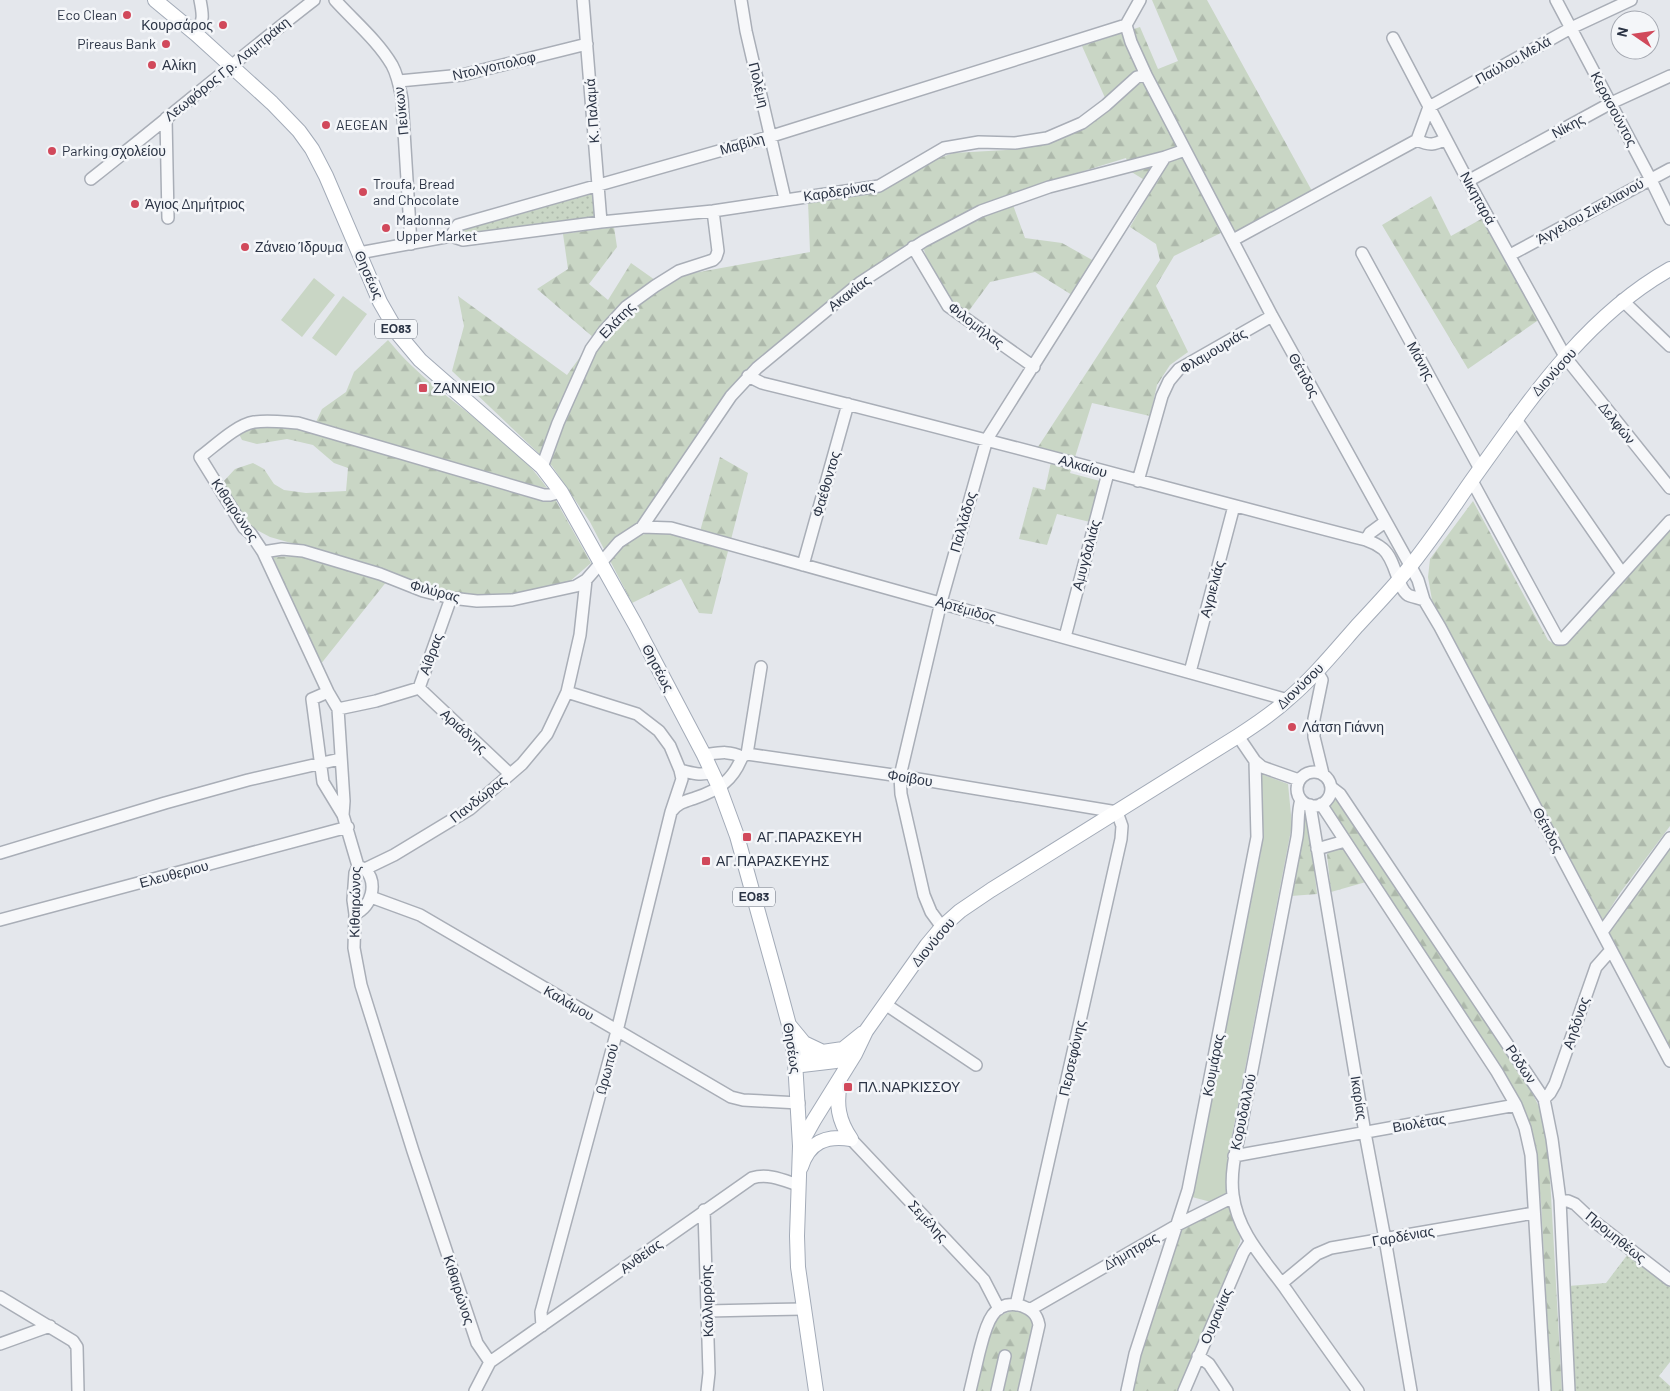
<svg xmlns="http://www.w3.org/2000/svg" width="1670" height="1391" font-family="Barlow,sans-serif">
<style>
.grass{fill:url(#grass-dots)}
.forest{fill:url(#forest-firs)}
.garden{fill:#c9d6c5}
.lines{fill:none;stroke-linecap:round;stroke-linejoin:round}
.minor-casing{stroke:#a9aeb7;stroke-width:14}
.major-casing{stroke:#a3abb8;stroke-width:16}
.minor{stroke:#f7f8fa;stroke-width:11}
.major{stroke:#fff;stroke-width:14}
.poi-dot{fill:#d1495b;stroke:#f4f6f9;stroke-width:2}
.labels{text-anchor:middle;stroke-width:5;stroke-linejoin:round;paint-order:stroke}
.shield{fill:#f4f6f9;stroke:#676e7b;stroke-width:1}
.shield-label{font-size:12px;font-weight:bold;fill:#2b3445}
.poi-label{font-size:14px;fill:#2b3445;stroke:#f4f6f9;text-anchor:start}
.street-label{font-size:14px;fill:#2b3445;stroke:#f4f6f9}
</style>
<defs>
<pattern id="grass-dots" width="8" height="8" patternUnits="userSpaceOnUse" patternTransform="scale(1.25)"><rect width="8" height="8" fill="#c9d6c5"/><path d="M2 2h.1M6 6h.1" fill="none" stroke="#adb8ab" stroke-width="1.8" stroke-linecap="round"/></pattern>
<pattern id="forest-firs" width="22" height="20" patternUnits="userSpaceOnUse" patternTransform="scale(1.25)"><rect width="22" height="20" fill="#c9d6c5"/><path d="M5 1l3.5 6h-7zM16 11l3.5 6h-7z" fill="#adb8ab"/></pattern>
</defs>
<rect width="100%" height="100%" fill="#e4e7ec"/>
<path class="grass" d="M594,193L597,219L461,235L460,231Z
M1628,1254L1670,1287V1362L1659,1376L1670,1386V1391H1575L1568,1286L1606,1283Z"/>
<path class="forest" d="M1152,0H1207L1312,191L1234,235L1229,229L1174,256L1156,286L1188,352L1170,365L1157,385L1150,416L1092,403L1070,473L1100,481L1090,522L1057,514L1047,545L1019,539L1033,487L1045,490L1052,457L1036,450L1160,260L1156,244L1130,227L1154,186L1130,171L1126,158L1009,194L1025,238L1062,243L1094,261L1072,295L1035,272L990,282L968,312L939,295L924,250L917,240L800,326L740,378L651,503L638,529L642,535C664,529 676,533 698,539L720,457L748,473L712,614L699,613L681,579L632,603L590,522L552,466L452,371L464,326L458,296L567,375L594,338L537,289L568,269L563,234L614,227L617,247L589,284L608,300L631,263L655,280L810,252L808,201L879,190L929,162L953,153L1006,150L1045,143L1110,109L1082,46L1140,27L1158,69L1178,61Z
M1431,196L1451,236L1483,218L1540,319L1468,369L1382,225Z
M388,340C396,349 403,358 412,366C455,408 512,438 547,488L527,484L315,424L322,409L346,392L354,372Z
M276,426L296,428L555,499L591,563L568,583L509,595H459L427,587L389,571L270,537L253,528L236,507L223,482L235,469L253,463L264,469L274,484L284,490L306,493L346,491L348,468L334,463L313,445L287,439L257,444L242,440L239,434L255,427Z
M1473,501L1548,640L1557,646L1567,644L1670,528V826L1620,893L1603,920L1432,600L1428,577L1430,559Z
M297,556L323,561L387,581L320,665L273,557Z
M1332,800H1337L1341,803L1525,1078L1541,1111L1548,1142L1562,1391H1551L1541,1202L1534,1142L1522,1104L1330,810V805Z
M1303,809L1308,810L1317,894L1291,896Z
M1670,839V1047L1606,929Z
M1336,848L1344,850L1366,882L1331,892L1327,855L1329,850Z
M1228,1204L1231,1207L1241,1235L1240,1242L1179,1391H1130L1133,1372L1183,1225Z
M1019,1310L1027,1312L1034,1324L1018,1391H975C979,1372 984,1337 994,1322C1000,1314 1010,1311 1019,1310Z"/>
<path class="garden" d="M314,278L335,295L302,337L281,320Z
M343,296L367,314L336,356L312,338Z
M1261,774L1288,784L1292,825L1228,1157L1226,1194L1211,1202L1192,1197L1261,852L1262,813Z"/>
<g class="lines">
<g class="minor-casing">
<path id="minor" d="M335,0C354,21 378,41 392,65C398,76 400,88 402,99L411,244
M583,0L601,222
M741,0L746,31L785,199
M1556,0L1650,178L1670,219
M1126,25L1131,42L1146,75
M1126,25L1140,0
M196,34C204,20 203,15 200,0
M1393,38L1468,181L1566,358L1670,488
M399,81L462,75L587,44
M166,118L168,218
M1417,140C1430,146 1434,145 1446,139
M91,179C166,120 239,58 314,0
M1468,181L1611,103L1670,76
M451,236L463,240L601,222L713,211L879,186L944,148L979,142L1015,143L1047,138L1082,123L1106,105L1137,77L1146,75L1272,316L1410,565L1418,580L1424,600L1440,627L1670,1061
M1233,240L1417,140L1429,107L1571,28L1631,0
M913,247L948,306L1034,367
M359,253L451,236L458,225L772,136L1126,25
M1362,253L1480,469
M1510,255L1670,169
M1622,300L1670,346
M748,376L762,383C964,432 1164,488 1366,540C1372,542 1378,545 1383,549C1396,560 1397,588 1408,595C1412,597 1419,598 1424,600
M1515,418L1622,573
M542,467L558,423L591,349L604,331L626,307L655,286L679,271L713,260L716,257L718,251L713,211
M1138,481L1162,396L1169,381L1179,369L1272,316
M1472,481L1558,639H1563L1670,521
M642,527L671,528L1288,700
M1366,540L1370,533L1385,522
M263,552L282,549L303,551L380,574L423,591L451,598L477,601L512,600L576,586L586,580L619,542L642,527L731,396L757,368L861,282L924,241L981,211L1049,187L1165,157L1185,150
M803,565L848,404
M1065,637L1108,473
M1190,672L1234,506
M1317,672L1322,680L1314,719V737L1323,774
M419,688L510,774
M328,692L312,699L323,782L343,815
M338,709L376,701L419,688L451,598
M747,754L761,667
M704,755C718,753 729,750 742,757L747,754L900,776L1117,812L1122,826L1121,839L1016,1305
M1255,761L1262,767L1299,780
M680,770C691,773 701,776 712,772
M1297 789a17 17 0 1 1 34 0a17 17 0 1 1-34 0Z
M1331,787L1340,794L1544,1099L1552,1139L1560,1200L1569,1391
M1301,800C1297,812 1299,824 1297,837L1241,1127C1236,1150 1230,1172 1233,1195C1238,1234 1266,1261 1287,1291C1310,1324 1334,1358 1358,1391
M1321,804L1497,1072L1516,1105L1525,1128L1531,1155L1545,1391
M1310,805L1365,1133L1385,1239L1411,1391
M671,812C677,803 686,801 695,798C719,790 733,780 742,757
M1317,849L1345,841
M0,853L165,803L248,780L340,759
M358,866L365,869L394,855L470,809L522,764L547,734L567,692L580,635L586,580
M371,897L420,915L731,1097L743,1100L799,1103
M355,914C372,906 378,883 365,869
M0,920L348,827
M942,927L931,912L924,895L901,794L900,776L941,602L987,439L1165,157
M1602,932L1670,838
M885,1004L976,1065
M1544,1099L1550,1093L1555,1084L1596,967L1611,950
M851,1139L984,1280L999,1309
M1234,1156L1516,1105
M1560,1200L1568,1201L1575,1204L1591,1219L1670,1280
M704,1210L709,1373L707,1391
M1282,1283L1317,1254L1331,1248L1534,1213
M0,1297L73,1341L77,1347L78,1391
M1031,1309L1179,1224L1233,1197
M707,1311L803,1309
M542,1326L541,1312L617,1031L671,812L682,779L680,770L670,746L659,731L637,714L567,692
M0,1344L50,1326
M1198,1356L1209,1364L1227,1391
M490,1362L477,1343L413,1151L361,985L354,948L355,914L353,900L355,873L358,866L343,815L344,801L338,709L328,692L263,552L251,534L244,528L200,457C215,446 236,425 254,422C269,420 283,422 298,423L544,495H550L561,492
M475,1391L490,1362L752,1178C768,1173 783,1180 798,1185
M970,1391C973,1378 976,1366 979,1353C985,1331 990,1297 1022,1306C1032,1310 1037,1314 1039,1325L1024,1391
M997,1391L1005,1356
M1127,1391L1135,1354L1188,1190L1257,837L1255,761L1238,736
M1184,1391L1243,1253L1250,1242"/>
</g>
<g class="major-casing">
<path id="major" d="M155,0L196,34L272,103L299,131L312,149L326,176L380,302L399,335L420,360L542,467L561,492L635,624L704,755L719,787L737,836L778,984L789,1025L795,1061L800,1146L797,1236L798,1267L816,1391
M790,1026L804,1043L823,1052
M795,1061L802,1055L843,1049L863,1033
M795,1061L802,1065L836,1061L855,1054
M840,1083C836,1104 838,1120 851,1139
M800,1145L814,1120L855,1054L866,1031L927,945L942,927L960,911L991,890L1238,736C1255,725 1272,714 1287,700C1313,678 1335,651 1357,626C1371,611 1385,596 1398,581C1425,550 1447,516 1470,483C1527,404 1583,318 1670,269
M801,1167C809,1142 826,1135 851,1139"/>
</g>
<use href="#minor" class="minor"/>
<use href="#major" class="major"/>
</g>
<g class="poi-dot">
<circle cx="127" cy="15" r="5"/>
<circle cx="223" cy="25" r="5"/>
<circle cx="166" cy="44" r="5"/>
<circle cx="152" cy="65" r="5"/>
<circle cx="326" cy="125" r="5"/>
<circle cx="52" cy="151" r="5"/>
<circle cx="363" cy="192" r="5"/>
<circle cx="135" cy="204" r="5"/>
<circle cx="386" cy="228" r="5"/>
<circle cx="245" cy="247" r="5"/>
<rect x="418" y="383" width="10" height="10" rx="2.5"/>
<circle cx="1292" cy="727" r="5"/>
<rect x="742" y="832" width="10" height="10" rx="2.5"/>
<rect x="701" y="856" width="10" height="10" rx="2.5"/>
<rect x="843" y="1082" width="10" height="10" rx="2.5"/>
</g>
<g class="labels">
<g class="shield">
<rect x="375" y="319.5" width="42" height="19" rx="4"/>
<rect x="733" y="887.5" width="42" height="19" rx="4"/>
</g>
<g class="shield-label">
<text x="396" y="333">ΕΟ83</text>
<text x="754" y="901">ΕΟ83</text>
</g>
<g class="poi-label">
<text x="117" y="20" text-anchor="end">Eco Clean</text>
<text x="213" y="30" text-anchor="end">Κουρσάρος</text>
<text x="156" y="49" text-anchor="end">Pireaus Bank</text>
<text x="162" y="70">Αλίκη</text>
<text x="336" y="130">AEGEAN</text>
<text x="62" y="156">Parking σχολείου</text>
<text x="373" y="189">Troufa, Bread<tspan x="373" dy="16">and Chocolate</tspan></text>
<text x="145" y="209">Άγιος Δημήτριος</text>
<text x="396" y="225">Madonna<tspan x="396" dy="16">Upper Market</tspan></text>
<text x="255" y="252">Ζάνειο Ίδρυμα</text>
<text x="433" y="393">ΖΑΝΝΕΙΟ</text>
<text x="1302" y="732">Λάτση Γιάννη</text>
<text x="757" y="842">ΑΓ.ΠΑΡΑΣΚΕΥΗ</text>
<text x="716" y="866">ΑΓ.ΠΑΡΑΣΚΕΥΗΣ</text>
<text x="858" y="1092">ΠΛ.ΝΑΡΚΙΣΣΟΥ</text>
</g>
<g class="street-label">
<text transform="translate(1513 60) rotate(-29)" y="5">Παύλου Μελά</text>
<text transform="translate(494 66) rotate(-13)" y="5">Ντολγοπολοφ</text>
<text transform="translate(227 69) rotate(-39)" y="5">Λεωφόρος Γρ. Λαμπράκη</text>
<text transform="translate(759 85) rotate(76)" y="5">Πολέμη</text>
<text transform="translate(1614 109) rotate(62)" y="5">Κερασούντος</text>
<text transform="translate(401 111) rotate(-96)" y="5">Πεύκων</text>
<text transform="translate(592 111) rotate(-94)" y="5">Κ. Παλαμά</text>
<text transform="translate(1568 126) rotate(-29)" y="5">Νίκης</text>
<text transform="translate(742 144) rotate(-16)" y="5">Μαβίλη</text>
<text transform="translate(839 191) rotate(-9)" y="5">Καρδερίνας</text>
<text transform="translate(1478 198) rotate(61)" y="5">Νικηταρά</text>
<text transform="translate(1590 211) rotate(-29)" y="5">Άγγελου Σικελιανού</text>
<text transform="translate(369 275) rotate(66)" y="5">Θησέως</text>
<text transform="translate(849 293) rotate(-38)" y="5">Ακακίας</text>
<text transform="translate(617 320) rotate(-46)" y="5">Ελάτης</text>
<text transform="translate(976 325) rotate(37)" y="5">Φιλομήλας</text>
<text transform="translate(1213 351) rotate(-31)" y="5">Φλαμουριάς</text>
<text transform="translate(1421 361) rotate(61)" y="5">Μάνης</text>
<text transform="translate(1554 372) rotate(-48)" y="5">Διονύσου</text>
<text transform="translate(1304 375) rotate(61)" y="5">Θέτιδος</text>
<text transform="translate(1617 423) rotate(51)" y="5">Δελφών</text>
<text transform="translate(1083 466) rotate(16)" y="5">Αλκαίου</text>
<text transform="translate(826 484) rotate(-74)" y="5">Φαέθοντος</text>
<text transform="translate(235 510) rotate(56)" y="5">Κιθαιρώνος</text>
<text transform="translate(963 522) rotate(-74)" y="5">Παλλάδος</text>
<text transform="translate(1086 555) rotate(-75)" y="5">Αμυγδαλιάς</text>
<text transform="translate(1212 589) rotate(-75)" y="5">Αγριελιάς</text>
<text transform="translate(435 591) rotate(15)" y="5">Φιλύρας</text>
<text transform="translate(966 609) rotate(16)" y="5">Αρτέμιδος</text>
<text transform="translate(431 654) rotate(-70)" y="5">Αίθρας</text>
<text transform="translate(658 668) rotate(62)" y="5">Θησέως</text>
<text transform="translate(1300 686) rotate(-44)" y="5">Διονύσου</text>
<text transform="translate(464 731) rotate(43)" y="5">Αριάδνης</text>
<text transform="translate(910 778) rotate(9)" y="5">Φοίβου</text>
<text transform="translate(478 799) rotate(-38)" y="5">Πανδώρας</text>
<text transform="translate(1548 830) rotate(62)" y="5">Θέτιδος</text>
<text transform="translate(174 874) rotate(-15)" y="5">Ελευθεριου</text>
<text transform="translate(355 902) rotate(-89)" y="5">Κιθαιρώνος</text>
<text transform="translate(933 942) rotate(-50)" y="5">Διονύσου</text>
<text transform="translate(569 1003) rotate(30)" y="5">Καλάμου</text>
<text transform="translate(1576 1023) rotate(-71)" y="5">Αηδόνος</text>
<text transform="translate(792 1048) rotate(81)" y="5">Θησέως</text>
<text transform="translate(1072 1058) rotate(-77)" y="5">Περσεφόνης</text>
<text transform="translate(1521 1064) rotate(56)" y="5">Ρόδων</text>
<text transform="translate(1213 1065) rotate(-79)" y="5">Κουμάρας</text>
<text transform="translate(607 1069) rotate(-75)" y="5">Ωρωπού</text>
<text transform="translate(1359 1098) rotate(81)" y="5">Ικαρίας</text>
<text transform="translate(1243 1112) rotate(-78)" y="5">Κορυδαλλού</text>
<text transform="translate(1419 1123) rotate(-10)" y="5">Βιολέτας</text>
<text transform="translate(928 1221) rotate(47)" y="5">Σεμέλης</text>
<text transform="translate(1403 1236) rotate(-10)" y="5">Γαρδένιας</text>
<text transform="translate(1616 1237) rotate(39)" y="5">Προμηθέως</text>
<text transform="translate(1131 1251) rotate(-30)" y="5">Δήμητρας</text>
<text transform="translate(641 1256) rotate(-36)" y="5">Ανθείας</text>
<text transform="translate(459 1290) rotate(72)" y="5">Κιθαιρώνος</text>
<text transform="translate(707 1301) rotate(-92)" y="5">Καλλιρρόης</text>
<text transform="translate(1216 1316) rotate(-67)" y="5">Ουρανίας</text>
</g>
</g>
<g transform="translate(1635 35) rotate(283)"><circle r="24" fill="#f4f6f9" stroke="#a4a8b1"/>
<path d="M0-4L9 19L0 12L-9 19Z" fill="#d1495b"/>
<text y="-8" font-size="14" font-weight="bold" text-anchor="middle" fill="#2b3445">N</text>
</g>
</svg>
